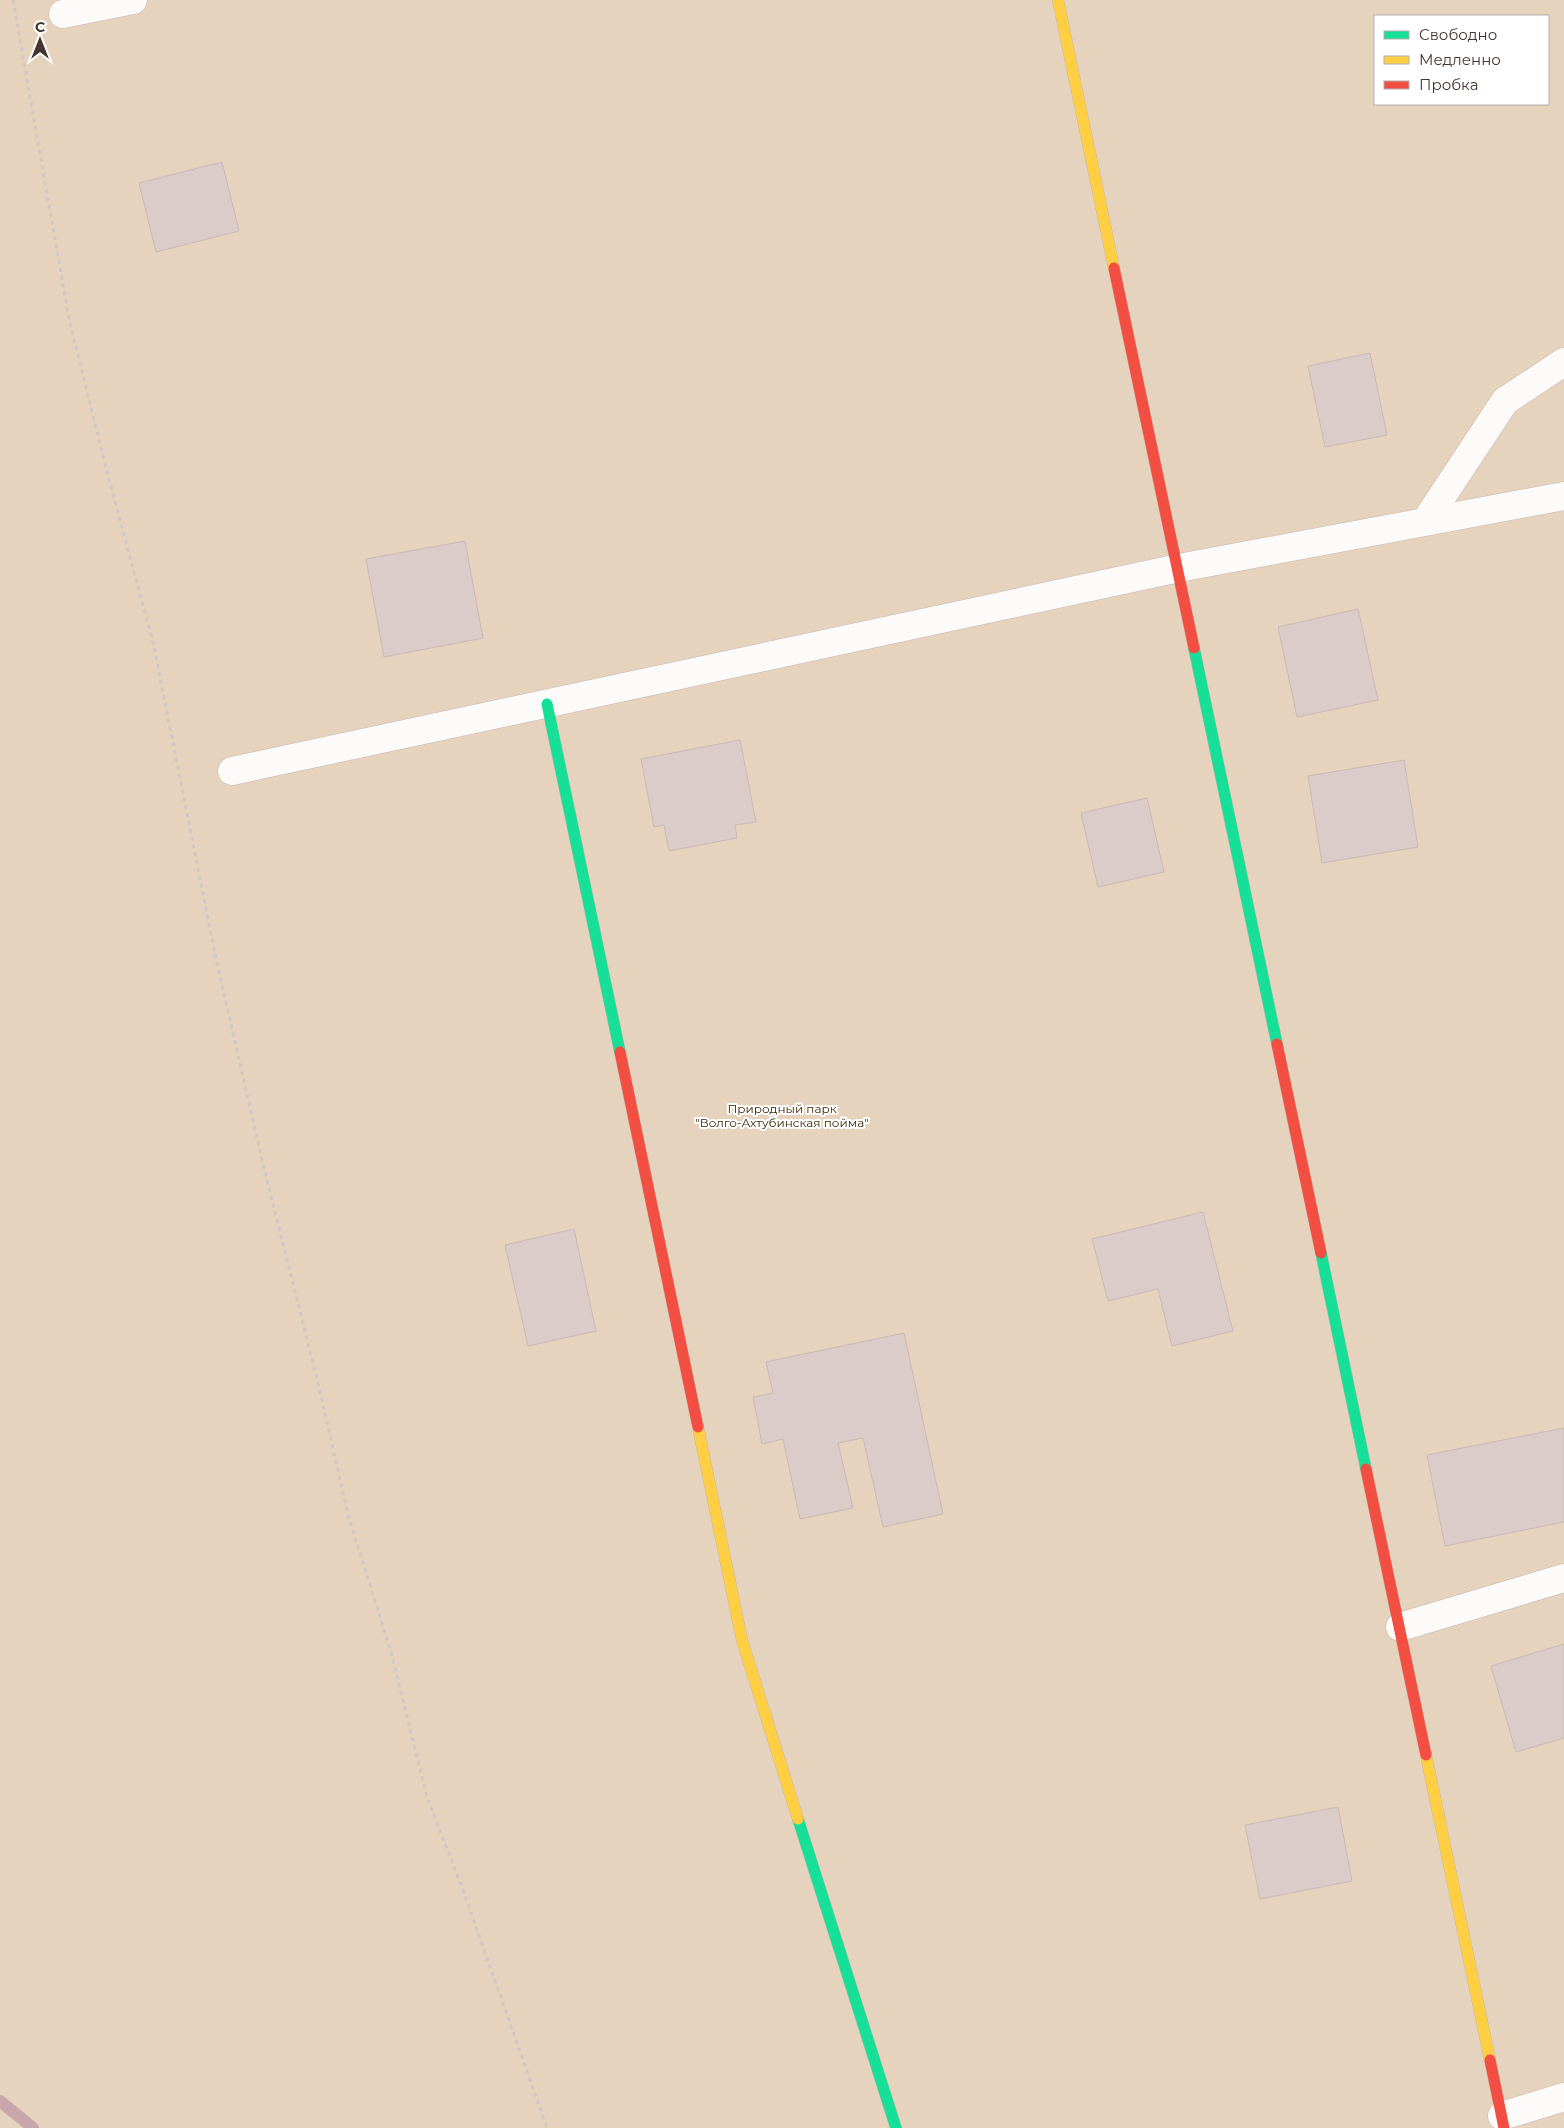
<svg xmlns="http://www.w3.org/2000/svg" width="1564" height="2128" font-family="Montserrat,sans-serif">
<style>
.green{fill:#e6d3bd;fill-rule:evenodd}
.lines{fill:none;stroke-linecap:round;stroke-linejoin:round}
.stream{stroke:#c9a6ac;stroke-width:12}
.building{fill:#dbccc9;stroke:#c8b9b6}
.street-casing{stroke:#c4b5af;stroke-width:29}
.fast-casing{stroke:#c4b5af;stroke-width:12}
.slow-casing{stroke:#c4b5af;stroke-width:12}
.jam-casing{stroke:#c4b5af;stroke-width:12}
.path{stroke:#cec7c6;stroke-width:3;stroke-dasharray:4 4;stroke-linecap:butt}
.street{stroke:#fdfbfa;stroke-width:28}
.fast{stroke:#16e098;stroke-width:11}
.slow{stroke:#ffcf43;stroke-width:11}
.jam{stroke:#f24e42;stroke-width:11}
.labels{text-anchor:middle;stroke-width:4;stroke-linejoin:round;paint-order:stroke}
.park-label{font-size:12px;fill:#362707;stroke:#fff}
</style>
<rect width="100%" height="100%" fill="#f4e3dd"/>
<path class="green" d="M0,0H1564V2128H0ZM1375,16H1548V104H1375Z"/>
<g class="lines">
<path class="stream" d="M0,2101L33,2128"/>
</g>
<path class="building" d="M222,162L239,231L156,252L139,183Z
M1370,353L1387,435L1325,447L1308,366Z
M465,541L483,638L384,657L366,559Z
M1358,609L1378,700L1297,717L1278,627Z
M740,740L756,822L735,825L737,838L669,851L664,825L654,827L641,759Z
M1404,760L1418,847L1322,863L1308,776Z
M1147,798L1164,872L1098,887L1081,813Z
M1203,1212L1233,1331L1172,1346L1158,1289L1108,1301L1092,1239Z
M574,1229L596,1331L528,1346L505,1245Z
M904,1333L943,1514L883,1527L863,1438L838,1443L853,1508L800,1519L783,1439L762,1444L753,1397L773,1393L766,1362Z
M1564,1428V1522L1445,1546L1427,1455Z
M1564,1644V1738L1516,1752L1491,1666Z
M1338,1807L1352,1881L1260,1899L1245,1825Z"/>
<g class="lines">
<g class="street-casing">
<path id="street" d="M63,14L133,0
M1425,522L1505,401L1564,362
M232,771L1179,568L1564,496
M1400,1627L1564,1578
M1502,2116L1564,2097"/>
</g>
<g class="fast-casing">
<path id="fast" d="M1194,648L1277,1044
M547,704L620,1052
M1321,1253L1366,1469
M798,1819L896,2128"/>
</g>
<g class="slow-casing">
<path id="slow" d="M1058,0L1114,268
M698,1427L742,1640L798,1819
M1426,1755L1490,2060"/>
</g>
<g class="jam-casing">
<path id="jam" d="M1114,268L1194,648
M1277,1044L1321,1253
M620,1052L698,1427
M1366,1469L1426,1755
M1490,2060L1504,2128"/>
</g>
<path class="path" d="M13,0L69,319L106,468L153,642L216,959L264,1168L318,1383L348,1515L391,1652L427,1797L463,1890L547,2128"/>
<use href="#street" class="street"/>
<use href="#fast" class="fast"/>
<use href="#slow" class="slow"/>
<use href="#jam" class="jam"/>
</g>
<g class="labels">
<g class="park-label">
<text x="782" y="1113">Природный парк<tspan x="782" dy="14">"Волго-Ахтубинская пойма"</tspan></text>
</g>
</g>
<rect x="1374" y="15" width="175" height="90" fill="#ffffff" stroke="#b4aeac"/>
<rect x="1384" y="31" width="25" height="8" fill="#16e098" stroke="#b4aeac"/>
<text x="1419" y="40" font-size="15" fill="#44352f">Свободно</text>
<rect x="1384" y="56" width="25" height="8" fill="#ffcf43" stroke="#b4aeac"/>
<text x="1419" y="65" font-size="15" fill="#44352f">Медленно</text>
<rect x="1384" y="81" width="25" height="8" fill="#f24e42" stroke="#b4aeac"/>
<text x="1419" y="90" font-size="15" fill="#44352f">Пробка</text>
<g transform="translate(40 40)" stroke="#ffffff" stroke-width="4" paint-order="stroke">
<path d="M0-4L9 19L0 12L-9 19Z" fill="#44352f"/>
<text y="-8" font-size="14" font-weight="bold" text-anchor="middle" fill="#44352f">С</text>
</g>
</svg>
